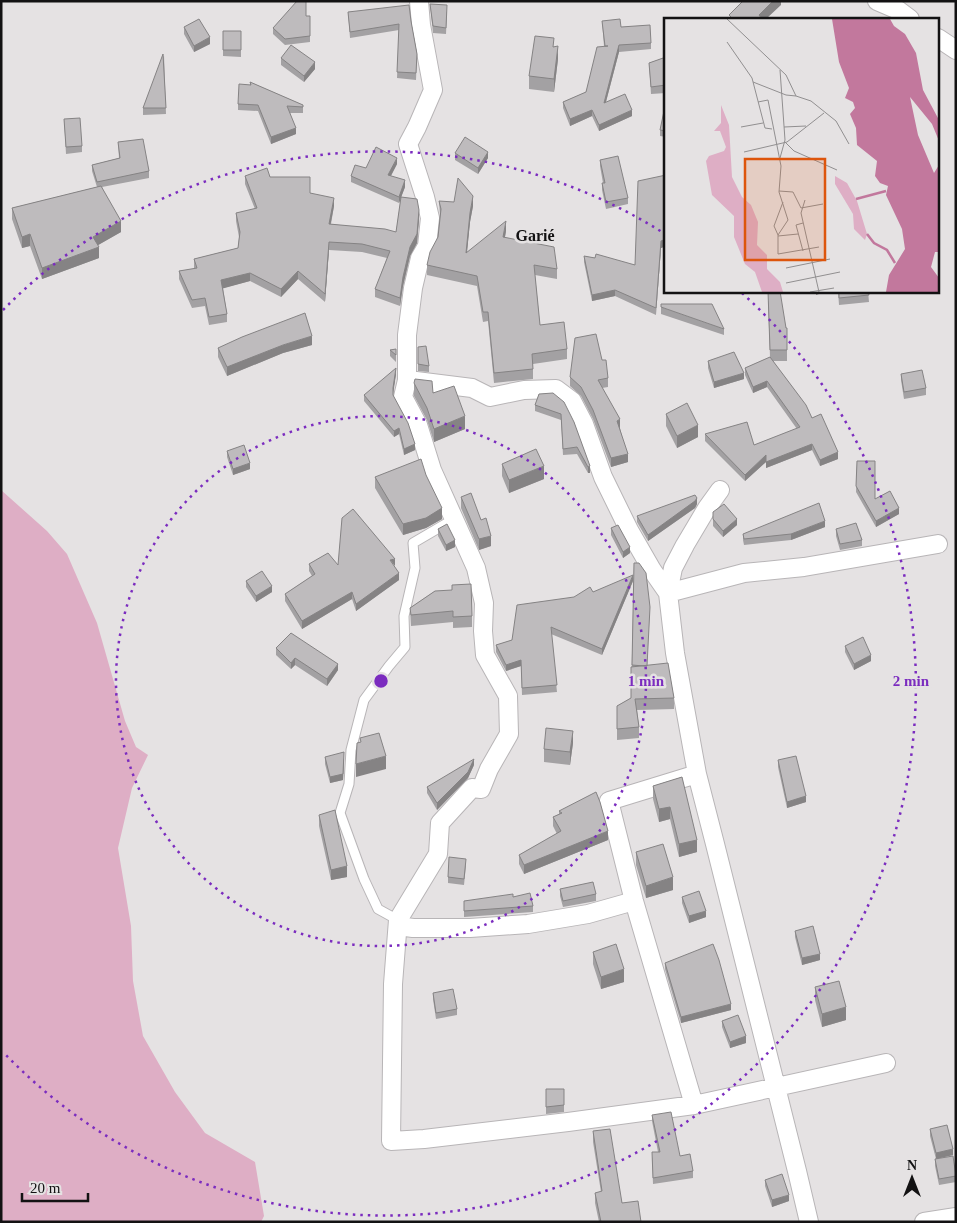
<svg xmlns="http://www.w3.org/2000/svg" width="957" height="1223" font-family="'Times New Roman',serif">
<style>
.green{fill:#deaec5}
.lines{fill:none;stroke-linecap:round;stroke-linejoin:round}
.lane-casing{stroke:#b8b5b7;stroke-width:11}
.street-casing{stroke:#b8b5b7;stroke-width:20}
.lane{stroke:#fff;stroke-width:9}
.street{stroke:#fff;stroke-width:18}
.wall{fill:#a3a1a3}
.shaded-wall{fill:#858384}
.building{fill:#bebbbd;stroke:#858384}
.ring{fill:none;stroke:#7b2cbf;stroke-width:2.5;stroke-dasharray:2.5 5}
.labels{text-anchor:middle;stroke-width:5;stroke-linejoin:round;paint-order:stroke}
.quarter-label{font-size:16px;font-weight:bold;fill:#131213;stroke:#e5e2e3}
.inset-river{fill:none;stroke:#c2789d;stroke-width:2.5}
.inset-road{fill:none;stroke:#918f90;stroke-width:1}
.view{fill:#dd550c;fill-opacity:0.15;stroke:#dd550c;stroke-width:2.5}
.inset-edge{fill:none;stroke:#131213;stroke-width:2.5}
.centre{fill:#7b2cbf;stroke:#e5e2e3;stroke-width:2.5}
.ring-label{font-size:15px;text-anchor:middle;font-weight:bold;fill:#7b2cbf;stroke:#e5e2e3;stroke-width:5;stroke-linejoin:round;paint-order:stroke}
</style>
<rect width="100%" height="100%" fill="#e5e2e3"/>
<path class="green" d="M1,490L47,531L67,554L97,623L125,721L136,747L148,755L132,788L118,848L131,926L133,981L143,1036L175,1092L205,1133L255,1162L264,1216L261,1222H1Z"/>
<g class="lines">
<g class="lane-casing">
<path id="lane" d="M398,920L378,909L364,879L340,813L349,784L351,750L364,700L389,666L405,647L404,616L415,568L413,543L454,519"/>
</g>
<g class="street-casing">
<path id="street" d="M419,1L421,25L433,90L417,127L408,144L425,197L430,218L427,246L420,258L413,288L407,335V380L403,397L418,425L432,470L476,568L484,603L483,631L485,655L508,696L509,734L489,769L481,789L472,788L440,823L438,854L398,920L393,984L391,1141L424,1139L568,1122L694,1105L886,1063
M877,1L898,10L910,19
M938,38L956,50
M408,380L472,388L490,397L524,390L556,389L572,401L584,424L603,477L629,530L652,570L668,593L744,573L804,567L938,544
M720,490L707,508L685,545L673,568L668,593L675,653L697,774L715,844L797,1171L809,1222
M398,926L413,928H470L528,924L588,914L634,901
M694,1105L634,901L609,801L697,774
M924,1222L956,1217"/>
</g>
<use href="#lane" class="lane"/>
<use href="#street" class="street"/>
</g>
<path class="wall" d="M430,4L447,12L446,34L433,33Z
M348,12L411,21L417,54L416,80L397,78L399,30L350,38Z
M306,16H310V42L285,45L273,34V28Z
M602,21L621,27L651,43V49L619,52L606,102L632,116L599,131L592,116L570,126L563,108V102L586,92L604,46Z
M184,27L210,44L194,52L184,34Z
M223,31H241V57L223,56Z
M554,47L558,59L554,92L529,89V76Z
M164,55L166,114L143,115V108Z
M666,57V93L651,94L649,63Z
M281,58L315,69L304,82L281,65Z
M250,82L303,105V113H290L296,134L271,144L258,111L238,110V104L250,85Z
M666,112V137L660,136V130Z
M64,119L82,146V152L66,154Z
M118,142L149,171V178L102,187L121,232L98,245L99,258L42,279L30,246L22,248L12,219V208L97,187L92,171V165L119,158Z
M455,153L488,158L478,174L455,160Z
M600,160L628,198V204L606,209L602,190V183H603L600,166Z
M397,164L391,176L405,187L401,197L419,219L417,243L410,256L403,286L400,306L375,297V289L387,258L362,252L329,250L325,302L298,279L281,297L250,281L223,288L227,314V322L209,325L205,306L192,308L179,279V271L194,269V259L238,248L239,237L236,221V213L255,209L245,184V176L270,177L310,193L334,206L331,224L396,232L401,198L399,203L351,182V176L366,168Z
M666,175V246L661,248L656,315L615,296L592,301L584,262V256L635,265Z
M439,201L473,206L470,222L467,252L506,231L505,237L557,269V279L535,275L540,325L567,349V359L533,364V379L494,383L488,321L483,322L477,286L427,275V265L438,237L440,215Z
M838,291H868L869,302L839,305Z
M768,301L786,328H787V361H773L812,418L838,459L820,466L812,450L766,468V462L745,481L705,441V434L754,445L797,429L767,387L753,393L745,375V368L770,357Z
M661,307L724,329V335L661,314Z
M312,345L283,353L227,376L218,357V348Z
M418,347L429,366V372L418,371Z
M396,349V362L390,356V350Z
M602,360L608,378V387L602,388L620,428L628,462L611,467L593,419L581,396L570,386V377Z
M708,361L744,379L714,388L708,368Z
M396,374L393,392V395L415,450L404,455L399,434L394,437L364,401V395Z
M901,374L926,388V395L904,399L901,380Z
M414,383L433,393L465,429L434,442L427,420L414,396Z
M539,394L574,422L590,473H588L577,454L563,455L561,420L535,411V405Z
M666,414L698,437L677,448L666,426Z
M227,451L250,469L233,475L227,457Z
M857,461L875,499L899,514L876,527L856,492Z
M502,464L544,479L509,493L502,476Z
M426,475L442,519L426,528L403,535L375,488V477Z
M461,497L491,546L479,550L461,508Z
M697,504L695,508L648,541L637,522V516Z
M713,512L737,525L723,537L713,526Z
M825,527L791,540L744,545L743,540V534Z
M611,528L630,553L623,558L611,535Z
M438,529L455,547L446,551L438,536Z
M836,529L862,540V546L840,550L836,536Z
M634,563L647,666L674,698V709L637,710L639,727V738L617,740V706L631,698Z
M309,564L338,565L399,580L356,611L352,599L302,629L285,601V594L312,576L309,571Z
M246,581L272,592L256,602L246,587Z
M633,581L602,655L551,634L557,692L522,695L521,666L506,671L496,652V645L512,640L593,592Z
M435,591L472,616V627L453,628V622L411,626L410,608Z
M845,646L871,661L854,670L845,652Z
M276,648L338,670L327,686L295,665L291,669L276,655Z
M573,743L570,765L544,762V749Z
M325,757L344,759L343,780L330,783L325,764Z
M778,760L806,802L787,808L778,767Z
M474,765L468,778L437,810L427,793V787Z
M682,777L697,852L679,857L670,819L659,822L653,799V786Z
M559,811L608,840L524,874L519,864V855L557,834L553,826V817L559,814Z
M319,815L347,877L331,880L319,826Z
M636,852L673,890L646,898L636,865Z
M466,865L464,885L448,883V877Z
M560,889L596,894V901L563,907L560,896Z
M513,897L533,906V912L464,917V901Z
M682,897L706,917L689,923L682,903Z
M795,931L820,960L802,965L795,937Z
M593,952L624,982L601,989L593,964Z
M665,963L731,1010L681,1023L665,969Z
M815,987L846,1020L822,1027L815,1000Z
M433,993L457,1009V1015L436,1019L433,999Z
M722,1021L746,1043L730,1048L722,1027Z
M546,1089H564V1112L546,1114Z
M652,1115L680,1156L693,1171V1178L653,1184L652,1158L658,1152L652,1121Z
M930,1129L953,1155L936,1159L930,1136Z
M593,1131L622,1203L641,1222H599L595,1203V1193L601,1192L593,1142Z
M935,1159L956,1173V1182L939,1185L935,1166Z
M765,1180L789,1201L772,1207L765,1186Z"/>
<path class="shaded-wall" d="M773,1H781V5L766,19H759V15Z
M210,37V44L194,52V46Z
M619,45V52L604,109V103Z
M558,46V59L554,92V79Z
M315,62V69L304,82V76Z
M592,110V116L570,126V119Z
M632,110V116L599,131V125Z
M296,128V134L271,144V137Z
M488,152V158L478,174V168Z
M397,158V164L388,181V175Z
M405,180V187L399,203V197Z
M473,196V206L470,222L466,262V253L470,213Z
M334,198V206L329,232V224Z
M419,210V219L417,243L410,256L403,286L400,306V298L403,277Z
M121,221V232L93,248V237Z
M506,221V231L503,247V237Z
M30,234V246L22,248V237Z
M666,239V246L661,248L656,315L661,241Z
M329,242V250L325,302V294Z
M99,247V258L42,279V268Z
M298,271V279L281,297V289Z
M250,273V281L221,289V280Z
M615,290V296L592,301V295Z
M816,291H828L816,295Z
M312,336V345L283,353L227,376V367L283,345Z
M396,368V374L393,395V388Z
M744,373V379L714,388V382Z
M767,381V387L753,393V387Z
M465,416V429L434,442V429Z
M620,419V428L617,429V421Z
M698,425V437L677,448V436Z
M399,428V434L394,437V431Z
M415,444V450L404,455V449Z
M812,444V450L766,468V462Z
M838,452V459L820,466V460Z
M628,454V462L611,467V458Z
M766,455V462L745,481V475Z
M250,463V469L233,475V469Z
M544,466V479L509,493V480Z
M590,466V473H588V467Z
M697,498V504L695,508L648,541V535Z
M442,508V519L426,528L403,535V524Z
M899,508V514L876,527V521Z
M737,519V525L723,537V531Z
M825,521V527L791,540V534Z
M491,536V546L479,550V539Z
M455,540V547L446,551V545Z
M630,547V553L623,558V552Z
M395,559V566L390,560Z
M399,573V580L356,611V604Z
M633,575V581L602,655V649Z
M272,586V592L256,602V596Z
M352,592V599L302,629V621Z
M871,655V661L854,670V664Z
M295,658V665L291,669V663Z
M521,660V666L506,671V665Z
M338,664V670L327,686V679Z
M573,731V743L570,765V752Z
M386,756V769L356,777V764Z
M344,759L343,780L330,783V777Z
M474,759V765L468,778L437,810V803Z
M806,796V802L787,808V802Z
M670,807V819L659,822V809Z
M608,831V840L524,874V865Z
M697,840V852L679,857V844Z
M347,866V877L331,880V870Z
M673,877V890L646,898V886Z
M706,911V917L689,923V916Z
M820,954V960L802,965V958Z
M624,969V982L601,989V977Z
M731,1004V1010L681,1023V1017Z
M846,1007V1020L822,1027V1014Z
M746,1036V1043L730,1048V1042Z
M953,1149V1155L936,1159V1153Z
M789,1195V1201L772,1207V1200Z"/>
<path class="building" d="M297,1H306V16H310V36L285,39L273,28Z
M743,1H773L759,15L762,19H733L729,15Z
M430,4L447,5L446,28L433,26Z
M409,5L411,21L417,54L416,73L397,72L399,24L350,32L348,12Z
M199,19L210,37L194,46L184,27Z
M620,19L621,27L650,25L651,43L619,45L604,103L625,94L632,110L599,125L592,110L570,119L563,102L586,92L597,47L608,46H605L602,21Z
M223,31H241V50H223Z
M535,36L554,38L553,47L558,46L554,79L529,76Z
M291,45L315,62L304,76L281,58Z
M163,54L166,108H143Z
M666,57V85L651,87L649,63Z
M250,82L303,105V107L287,106L296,128L271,137L258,105L238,104L239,84L251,85Z
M664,111L666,112V131L660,130Z
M80,118L82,146L66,147L64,119Z
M465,137L488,152L478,168L455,153Z
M143,139L149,171L97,182L92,165L120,158L118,142Z
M376,147L397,158L388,175L405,180L399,197L351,176L355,165L366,168Z
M618,156L628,198L606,202L602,183H605L600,160Z
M267,168L270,177H310V193L334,198L329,224L385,229L396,232L401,197L417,199L419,210L417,234L410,247L403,277L400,298L375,289L390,251L362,244L329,242L325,294L298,271L281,289L250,273L221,280L227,314L209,317L205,298L192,300L179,271L197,268L194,259L238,248L240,232L236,213L257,208L245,176Z
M666,175V239L661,241L656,308L615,290L592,295L584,256L595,258L596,254L635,265L638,181Z
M458,178L473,196L470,213L466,253L506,221L503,237L554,247L557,269L534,265L540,325L564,322L567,349L532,354L533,369L494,373L488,312H483L477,276L427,265L430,252L438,237L441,209L439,201L454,202Z
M101,186L121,221L93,237L99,247L42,268L30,234L22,237L12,208Z
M768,291H780L786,328H787V350H770Z
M839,291H868L869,295L839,298Z
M661,304H712L724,329L661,307Z
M305,313L312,336L283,345L227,367L218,348L242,337Z
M596,334L602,360H606L608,378L598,380L620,419L617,421L628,454L611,458L593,410L581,387L570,377L575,338Z
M426,346L429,366L418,364V347Z
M396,349V355L390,350Z
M734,352L744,373L714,382L708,361Z
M770,357L806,405L812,418L821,414L838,452L820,460L812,444L766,462V455L745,475L705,434L747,422L754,445L800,427L767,381L753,387L745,368Z
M396,368L393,388V395L408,423L415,444L404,449L399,428L394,431L364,395Z
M922,370L926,388L904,392L901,374Z
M415,379L432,381L433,393L454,386L465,416L434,429L427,408L414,383Z
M553,393L564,402L574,422L590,466L588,467L577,447L563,449L561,414L535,405L539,394Z
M687,403L698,425L677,436L666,414Z
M244,445L250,463L233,469L227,451Z
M536,449L544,466L509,480L502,464Z
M421,459L426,475L442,508L426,518L403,524L375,477Z
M857,461H875V499L890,491L899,508L876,521L856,486Z
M471,493L481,520L486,518L491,536L479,539L461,497Z
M695,495L697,498L695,501L648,535L637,516Z
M819,503L825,521L791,534L744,539L743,534Z
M724,504L737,519L723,531L713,519V512Z
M353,509L395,559L390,560L399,573L356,604L352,592L302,621L285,594L315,574L309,564L328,553L338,565L342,518Z
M856,523L862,540L840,544L836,529Z
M447,524L455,540L446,545L438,529Z
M618,525L630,547L623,552L611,528Z
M634,563H639L646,573L650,607L647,666H644L632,665Z
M262,571L272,586L256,596L246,581Z
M633,575L602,649L551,627L557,685L522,688L521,660L506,665L496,645L512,640L517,605L574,597L590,587L593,592Z
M471,584L472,616L453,617V611L411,615L410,608L435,591L452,590V585Z
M291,633L338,664L327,679L295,658L291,663L276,648Z
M863,637L871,655L854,664L845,646Z
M668,663L674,698L635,699L639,727L617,729V706L631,698V667Z
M546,728L573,731L570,752L544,749Z
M379,733L386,756L356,764L357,743L361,742L360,738Z
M344,752L343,774L330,777L325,757Z
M796,756L806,796L787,802L778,760Z
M474,759L468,772L437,803L427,787Z
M682,777L697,840L679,844L670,807L659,809L653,786Z
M596,792L600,802L608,831L524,865L519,855L561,831L553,817L562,813L559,811Z
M335,810L347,866L331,870L319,815Z
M663,844L673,877L646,886L636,852Z
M449,857L466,859L464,879L448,877Z
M593,882L596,894L563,901L560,889Z
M699,891L706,911L689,916L682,897Z
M530,893L533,906L464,911V901L513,894V897Z
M813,926L820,954L802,958L795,931Z
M616,944L624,969L601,977L593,952Z
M713,944L719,960L731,1004L681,1017L665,963Z
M839,981L846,1007L822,1014L815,987Z
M453,989L457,1009L436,1013L433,993Z
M738,1015L746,1036L730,1042L722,1021Z
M546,1089H564V1105L546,1107Z
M671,1112L680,1156L690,1154L693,1171L653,1178L652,1152H660L652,1115Z
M947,1125L953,1149L936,1153L930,1129Z
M610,1129L622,1203L638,1201L641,1222H601L595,1193L602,1191L593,1131Z
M953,1156L956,1176L939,1179L935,1159Z
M782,1174L789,1195L772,1200L765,1180Z"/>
<g class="ring">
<circle cx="381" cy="681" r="265"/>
<path d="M3 310A530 530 0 0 1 662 232M742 293A530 530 0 1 1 3 1052"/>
</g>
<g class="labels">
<g class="quarter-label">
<text x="535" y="241">Garié</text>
</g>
</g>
<g transform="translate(664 18)">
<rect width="275" height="275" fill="#e5e2e3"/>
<path d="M57,87L65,107L68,159L78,179L87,187L94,204L93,227L103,237V251L116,264L119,274H98L91,254L81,246L70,219V198L48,177L42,143L45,138L60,133L62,129L56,113H50L57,105ZM171,158L183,165L193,183L203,216L201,222L190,211L189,196L171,166Z" fill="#deaec5"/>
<path d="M168,1H226L230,8L241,16L252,35L259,72L275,102V123L268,106L246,79L254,117L270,155L275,147V234H271L267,249L275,260V274H222L225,257L241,231L238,211L222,177L224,168L216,165L211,158L213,143L193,127L192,110L186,96L191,90L189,84L181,80L185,70L175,44Z" fill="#c2789d"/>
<path class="inset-river" d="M192,181L222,173M203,216L210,225L223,232L231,245"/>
<path class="inset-road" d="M63,1L122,57L132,78L147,83L172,103L185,126M63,24L88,60L101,110L108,111M116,52L121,122L116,140M89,64L122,77L132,78M94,84L104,82L117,148L115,174L124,202L114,217V236L155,229M77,109L99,105M120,109L142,108M121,124L130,133L173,152M80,134L123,124L160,95M115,173L129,174L137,190L159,186M141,182L137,195L155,274M114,217L110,208L119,184M114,218L134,216M139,233L132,207L139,205M122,250L166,241M122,265L176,254M146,274L170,270"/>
<path class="view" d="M81,141H161V242H81Z"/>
<rect width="275" height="275" class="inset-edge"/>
</g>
<circle cx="381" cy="681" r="8" class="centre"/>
<g class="ring-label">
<text x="646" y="686">1 min</text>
<text x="911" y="686">2 min</text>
</g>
<rect width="957" height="1223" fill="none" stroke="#131213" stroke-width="5"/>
<g transform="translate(912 1178)" stroke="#e5e2e3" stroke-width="4" paint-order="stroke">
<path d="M0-4L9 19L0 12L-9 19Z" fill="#131213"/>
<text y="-8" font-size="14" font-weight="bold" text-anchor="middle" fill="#131213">N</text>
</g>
<path d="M22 1193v8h66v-8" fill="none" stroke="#131213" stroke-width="2.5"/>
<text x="30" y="1193" font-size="15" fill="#131213" stroke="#e5e2e3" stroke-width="4" paint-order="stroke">20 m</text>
</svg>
